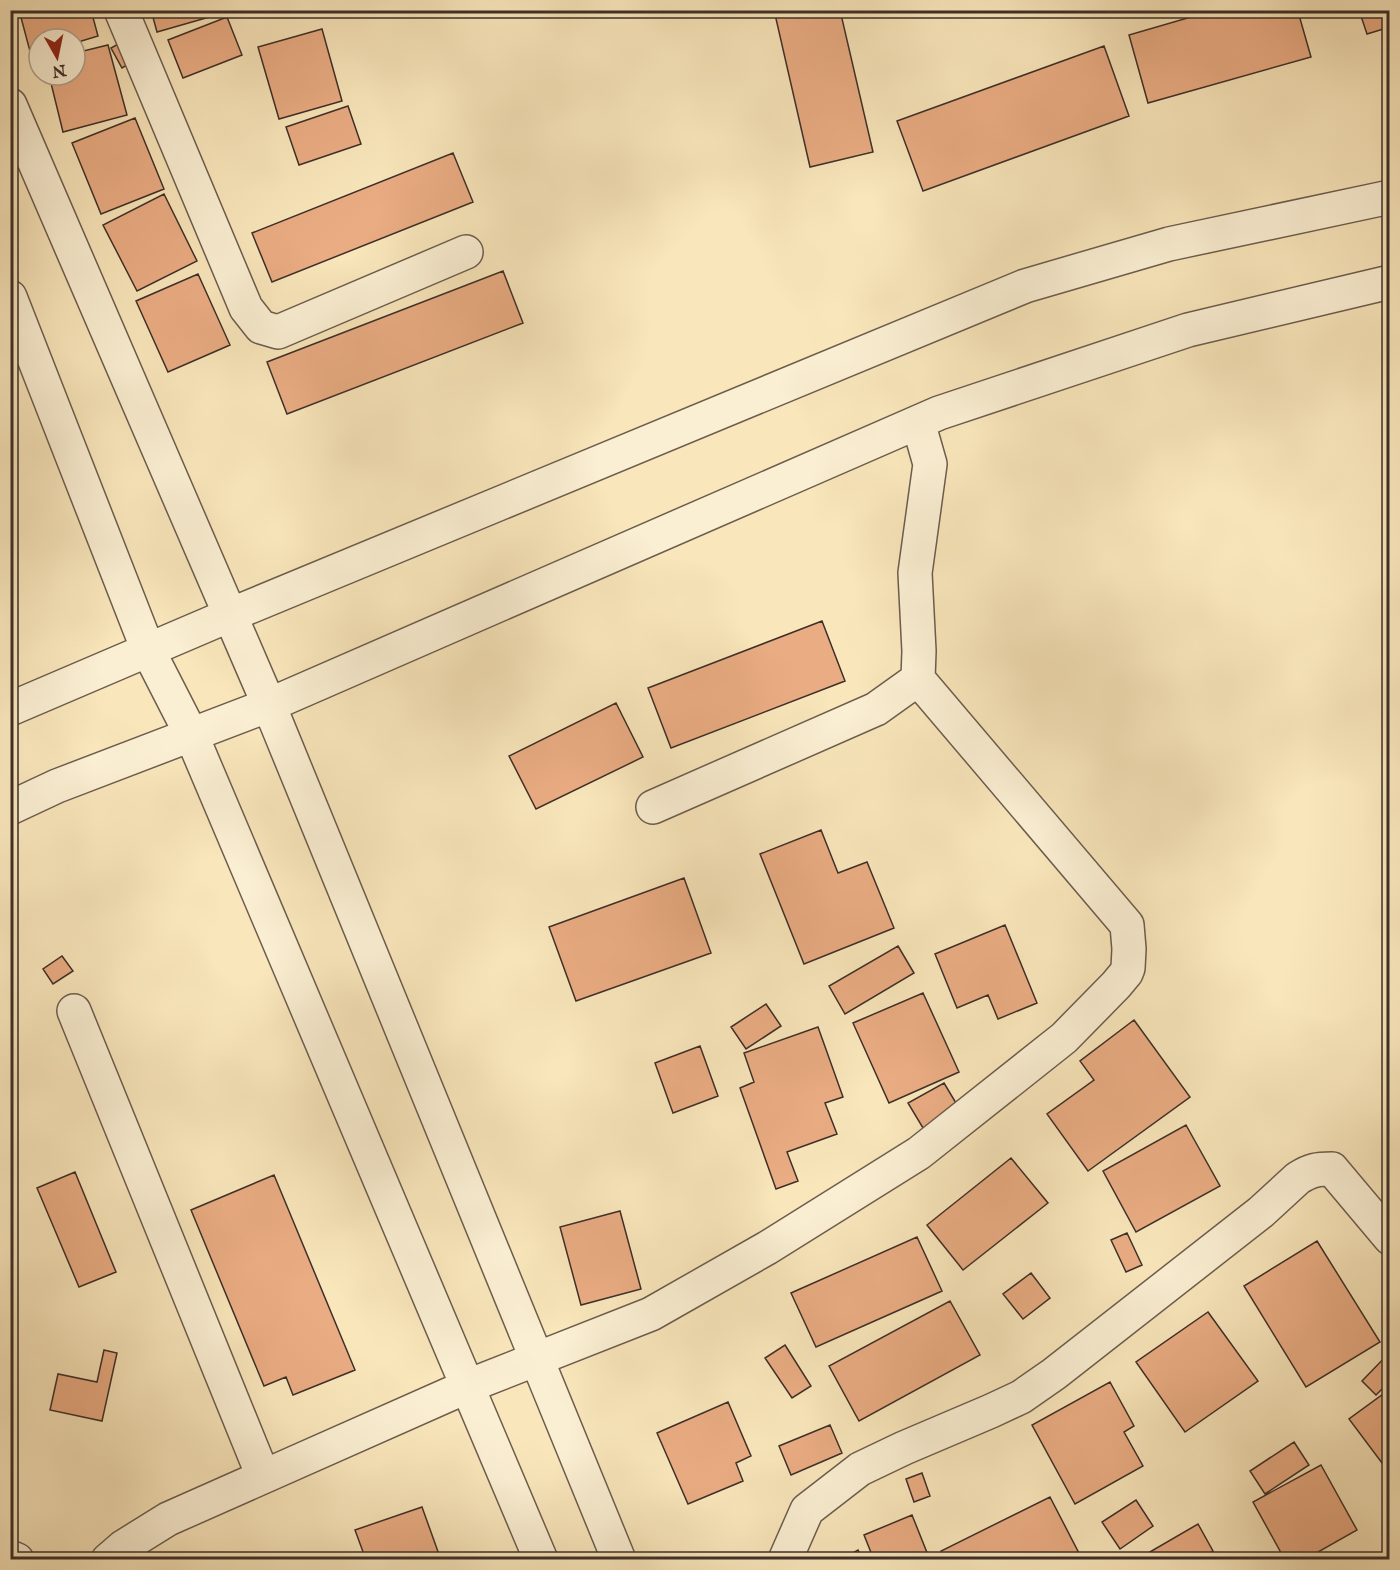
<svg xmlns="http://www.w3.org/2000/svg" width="1400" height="1570" font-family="'IM FELL English',serif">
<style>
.building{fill:#eaac83;stroke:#3d2f29;stroke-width:1.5}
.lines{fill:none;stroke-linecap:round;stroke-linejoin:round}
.minor-casing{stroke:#6c5d4e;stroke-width:36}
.minor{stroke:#fbefd3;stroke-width:33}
</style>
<rect width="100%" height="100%" fill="#f9e6bb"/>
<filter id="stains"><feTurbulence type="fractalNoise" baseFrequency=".00333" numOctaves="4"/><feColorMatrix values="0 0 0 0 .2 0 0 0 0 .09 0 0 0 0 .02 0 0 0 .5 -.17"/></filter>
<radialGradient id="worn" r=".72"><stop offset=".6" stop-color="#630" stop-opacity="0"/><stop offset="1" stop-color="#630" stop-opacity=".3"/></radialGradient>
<path class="building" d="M19,10H91L98,36L75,43V39H39V52L31,55Z
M151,10H219L220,14L157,32Z
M774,10H840L873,152L810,167Z
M1215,10H1313L1299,15L1311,57L1148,103L1129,35Z
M1359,10H1390V27L1367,34Z
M227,17L242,55L183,78L168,40Z
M322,29L342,101L279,119L258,47Z
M127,39L137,59L122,68L111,48Z
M108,45L127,115L63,132L49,75H75V53Z
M1104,46L1129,116L923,191L897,121Z
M348,106L361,144L299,165L286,127Z
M135,118L164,189L101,214L72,143Z
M453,153L473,202L272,282L252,233Z
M164,194L197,261L137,291L103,225Z
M503,271L523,323L287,414L267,362Z
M198,274L230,345L168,372L136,301Z
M822,621L845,681L671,748L648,688Z
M616,703L643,757L536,809L509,756Z
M821,830L838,873L867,862L894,928L804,964L760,854Z
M684,878L711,953L576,1001L549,927Z
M1005,925L1037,1003L998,1019L988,995L957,1008L935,954Z
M898,946L914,973L845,1014L829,986Z
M62,956L73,971L53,984L43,969Z
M923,993L959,1072L889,1103L853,1023Z
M766,1004L781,1026L746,1049L731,1027Z
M1134,1020L1190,1097L1088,1171L1047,1114L1094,1080L1080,1061Z
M818,1027L843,1097L825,1103L837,1134L787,1152L798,1181L776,1189L740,1088L754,1082L744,1053Z
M700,1046L718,1096L673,1113L655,1063Z
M944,1083L959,1108L923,1128L908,1103Z
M1186,1125L1220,1186L1136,1232L1103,1171Z
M1011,1158L1048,1203L963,1270L927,1225Z
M75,1172L116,1272L79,1287L37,1188Z
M274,1175L355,1370L293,1395L286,1377L264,1386L191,1210Z
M620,1211L641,1289L581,1305L560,1227Z
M1127,1233L1142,1265L1126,1272L1111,1240Z
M917,1237L942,1291L816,1347L791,1293Z
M1317,1241L1380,1342L1306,1387L1244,1286Z
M1031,1273L1050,1298L1023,1319L1003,1294Z
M950,1301L980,1355L859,1421L829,1366Z
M1208,1312L1258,1381L1185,1432L1136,1362Z
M785,1345L811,1386L792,1398L765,1358Z
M104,1350L117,1353L102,1421L50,1410L58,1374L97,1382Z
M1390,1352V1381L1376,1395L1362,1381Z
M1110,1382L1134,1426L1124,1432L1143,1466L1075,1504L1032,1425Z
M1390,1389V1464L1385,1467L1349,1419Z
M728,1402L751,1456L736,1463L743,1481L688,1504L657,1433Z
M830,1425L842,1453L791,1475L779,1446Z
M1294,1442L1309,1465L1265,1494L1250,1471Z
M1321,1465L1357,1530L1304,1560H1285L1253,1502Z
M922,1473L930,1496L914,1502L906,1479Z
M1050,1497L1082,1559L945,1560L941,1551Z
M1136,1500L1153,1526L1120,1549L1102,1522Z
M422,1507L441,1560H366L355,1530Z
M912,1515L930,1560H874L864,1535Z
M1198,1524L1213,1551L1198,1560H1136Z
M858,1550L863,1560H840Z"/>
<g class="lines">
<g class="minor-casing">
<path id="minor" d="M121,10L246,308L261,327L278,332L466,252
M10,105L269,705L619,1560
M10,297L148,650L191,734L541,1560
M10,709L230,615L1025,286L1169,244L1390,197
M653,807L876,709L918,679L919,651L915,573L930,464L918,422
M10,808L57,786L269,705L939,413L1188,330L1390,282
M74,1011L263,1476
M10,1557L17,1560
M108,1560L123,1547L168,1519L468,1386L651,1314L767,1248L919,1153L1064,1038L1116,985L1126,973L1128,968L1129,949L1127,925L918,679
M785,1560L807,1510L860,1469L904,1448L991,1411L1021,1397L1054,1374L1261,1212L1298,1178C1311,1170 1317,1169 1332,1169L1390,1238"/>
</g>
<use href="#minor" class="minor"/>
</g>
<rect width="1400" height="1570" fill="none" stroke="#f9e6bb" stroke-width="36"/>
<rect x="12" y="12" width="1376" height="1546" fill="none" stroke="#3d2f29" stroke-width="3"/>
<rect x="18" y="18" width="1364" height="1534" fill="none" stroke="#3d2f29" stroke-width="1.5"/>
<g transform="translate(57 57) rotate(171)"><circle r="28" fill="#fbefd3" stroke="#afa28f" stroke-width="1.5"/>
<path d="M0-4.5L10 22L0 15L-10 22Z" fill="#8f2418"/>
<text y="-9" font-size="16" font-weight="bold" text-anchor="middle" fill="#3d2f29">N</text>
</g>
<rect width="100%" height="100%" filter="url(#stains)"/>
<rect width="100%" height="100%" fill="url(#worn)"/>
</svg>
